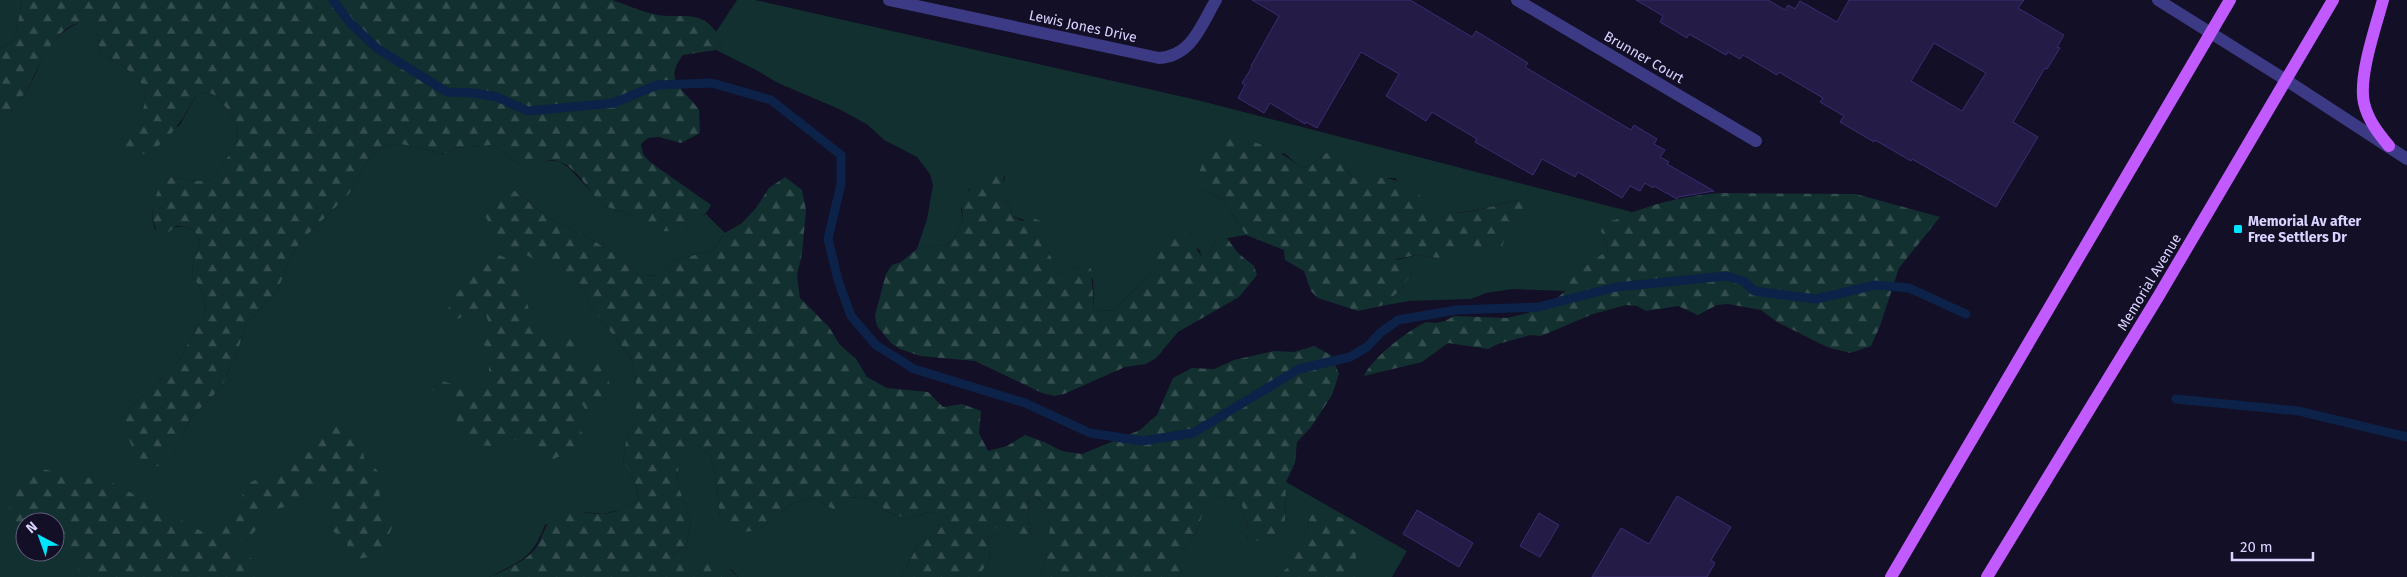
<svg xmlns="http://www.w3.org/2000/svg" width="2407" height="577" font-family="'Fira Sans',sans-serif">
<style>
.green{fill:#12302f;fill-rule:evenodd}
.forest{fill:url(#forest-firs)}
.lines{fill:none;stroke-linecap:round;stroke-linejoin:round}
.stream{stroke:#0c2248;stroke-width:9}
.building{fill:#241b47;stroke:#3b2d73;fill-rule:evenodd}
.minor{stroke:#3d3a85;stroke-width:12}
.tertiary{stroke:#3d3a85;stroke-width:12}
.primary{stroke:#c25bff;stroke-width:12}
.poi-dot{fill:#00e5ff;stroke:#130f26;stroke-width:2}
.labels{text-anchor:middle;stroke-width:4;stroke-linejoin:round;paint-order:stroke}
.street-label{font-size:14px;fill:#d9d4ff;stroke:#130f26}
.poi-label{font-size:14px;font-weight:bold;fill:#d9d4ff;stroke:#130f26;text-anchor:start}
</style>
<defs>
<pattern id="forest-firs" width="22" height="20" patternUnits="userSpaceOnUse" patternTransform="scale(1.25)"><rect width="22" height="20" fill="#12302f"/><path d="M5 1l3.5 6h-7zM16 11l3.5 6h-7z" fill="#344d4e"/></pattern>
</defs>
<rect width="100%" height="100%" fill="#130f26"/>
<path class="green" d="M0,0H22L16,34L11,43L0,47Z
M737,0H755L1197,100L1632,212L1601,231L1608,250C1592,265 1574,270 1565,291L1513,289L1486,293L1471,299L1409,301L1381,306L1401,290L1412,272L1396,260L1417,255L1438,258L1457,248L1491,252L1509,229L1527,215L1519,200C1494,205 1439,224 1417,205C1409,198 1402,187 1395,178H1354L1347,171L1345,160L1326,153L1310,166L1300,167L1284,153L1203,189L1223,200L1246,235L1216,240L1211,250L1203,259L1199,249L1157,243V265L1114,311L1094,310L1093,279L1081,267L1062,274L1052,270V259L1047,250V228L1012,216L1010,206L1003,199L1002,188L1005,177L995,171L978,185L968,190L961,209L963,219L955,238L948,244L917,249L927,219L933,185L930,174L917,157L884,140L868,125L839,109L778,83L758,71L716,50L722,41L716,32Z
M79,23H89L97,30L100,52C156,86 155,90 126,147L179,126L197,94L207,92L217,96L237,122L236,145L216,174L208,181H197L172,177C160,195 146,206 155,229L187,226L195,232L200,242L193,263L192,274L202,292L206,303L205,314L176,365L127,411L181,439L190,418L221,388L239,347L245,325L277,292L289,260L302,240L349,194L367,162L381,147L401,144L444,154L455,148L493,145L519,164L539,159L560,162L569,168L605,206L625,213L655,230L687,227L706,214L725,233L713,250L673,261L659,276L639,275L623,259L586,236L549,218L515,191L566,277L583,288L592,308L631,358L636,380V421L626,441L623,461L634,479L639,499L622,509L603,514L584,512L545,525C532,559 521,561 489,577H0V123C8,114 16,105 23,96C44,66 41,40 79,23ZM25,522H55V552H25Z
M692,441L709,454L716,476L720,517L757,531L793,503L814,498L834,510L849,497L871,499L888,512L908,519L928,512L951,517L936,533L918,545L901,577H738L732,570L671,557L687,543L691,522L677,482L679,461Z
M1286,482L1407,551L1392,577H1356V533L1310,516L1305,537L1288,547L1287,568L1276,577H1178L1182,571V550L1196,533L1203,513L1218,497L1240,499L1246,518L1248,541L1285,525Z
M1029,491C1033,495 1040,499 1044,504C1057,523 1046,557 1041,577H978L990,559L988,537L1001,521L1031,534L1028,513Z"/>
<path class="forest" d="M22,0H612C626,4 639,11 653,14C683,21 702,5 722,41L716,50L683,55C662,82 685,89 699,110L700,133L681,143L659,137L648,138L641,144L643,154L650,162L711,205C702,224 676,235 656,230C645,227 635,218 625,213C619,210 610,209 604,205C589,193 579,169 560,162C547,157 532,161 519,164L493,145L455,148L444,154L401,144L381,147L367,162L349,194L302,240L289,260L277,292L245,325L239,347L221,388L190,418L181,439L161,465L150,468C134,455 121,432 127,411L176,365L205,314L206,303L202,292L192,274L193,263L200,242L195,232L187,226H176L162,237C146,219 153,203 161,183L172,177L197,181H208L216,174L236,145L237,122L217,96L207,92L197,94C182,119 164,155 131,156L125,147C155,90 156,86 100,52L97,30C63,1 37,72 25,93C18,104 8,114 0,123V47L11,43L16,34Z
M1221,134C1251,140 1276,147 1300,167L1310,166L1326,153L1336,155L1345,160L1347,171L1354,178C1388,178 1392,174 1420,195L1418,206C1449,222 1487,207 1519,200L1529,205L1527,215L1509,229L1501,249L1491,252L1457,249L1438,258L1417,255L1396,259L1412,272L1401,290L1381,306L1358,311L1318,298L1311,291L1304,271L1285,260L1284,250L1246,235L1223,200L1203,189L1197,179L1211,138Z
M1004,166L1003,199L1010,206L1012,216L1022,221L1031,217L1040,221L1047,228V250L1052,259V270L1062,274L1081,267L1091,268L1094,310L1114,311L1157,265V242L1163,234L1184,232L1203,258L1211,250L1216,240L1226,237L1238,253L1254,266L1257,275L1239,297L1178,332L1156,358L1146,364L1125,367L1064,394L1054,396L1042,393L975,361L920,356L900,349L891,343L877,326L875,315L886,274L892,265L901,262L917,249L948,244L955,238L963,219L961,198C968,189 993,172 1004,166Z
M785,177L802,190L806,210L802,254L797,275L800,298L829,327L840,345L856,359L867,377L887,388L928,392L943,407L962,404L981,411L979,433L988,451L1007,446L1025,435L1044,442L1062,451L1082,454L1140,430L1157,415L1173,378L1192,368L1214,369L1234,360L1274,351L1294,352L1314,346L1331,355L1339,374L1332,395L1311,427L1297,442L1295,463L1286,482L1285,525L1271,540L1248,541L1246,518L1240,499L1219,497L1203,513L1196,533L1182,550V571L1178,577H1041C1046,557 1056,523 1044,504C1041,499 1033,495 1029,491L1028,513L1031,534L1012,541L1001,522L988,537L990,559L978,577H901L918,545L936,533L950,517L928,512L908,519L888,512L871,499L850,497L834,510L814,498L793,503L757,531L736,532L720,517L716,476L709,454L693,442L679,461L677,482L691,522L687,543L672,556C694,561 721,558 738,577H489C506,569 527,562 537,546C546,532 543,521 562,514C575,508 590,515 604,514C617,512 628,506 639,499L634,479L623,461L626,441L636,421V380L631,358L592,308L583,288L506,243L492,228L481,209L495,196L515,191L549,218L586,236L623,259L639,275L659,276L673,261L713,250L725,233L742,223L756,208L769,188Z
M1720,193L1856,194L1940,217L1899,268L1880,326L1871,346L1850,353L1827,347L1777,322L1761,310L1728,304L1717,305L1698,315L1678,306L1646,311L1637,306L1626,305L1593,314L1541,336L1530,335L1498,344L1488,349L1448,343L1422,362L1364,376C1374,356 1406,332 1426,322L1435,323L1445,321L1454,316L1507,318L1528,313L1540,304L1556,299L1565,291L1569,281L1576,273L1608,250L1601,231L1604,221C1616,222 1622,216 1633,212C1660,202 1691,195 1720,193Z
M496,254L527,266V276L523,288L534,329L545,327L553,334L556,344L568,327L576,334L580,365L590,363L596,354C606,364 605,378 613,390C611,403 606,408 595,415L585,409L574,391C571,407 576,419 582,433C576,447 565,456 550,460L526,443L517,439C490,454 446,445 459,406L453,398L441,396L422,382L430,377L480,393L486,385L489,374V352L483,343V332L489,323L485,313L476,309L458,319L448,312L450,300Z
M334,425L351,437L361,438L364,458L379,472L380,505L394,522L381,555L358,559L348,553L347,542L330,529L331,498L319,481L296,504L269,511L249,539L239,540L220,533L219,522L234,509L251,482L269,474L283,460L293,459L324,426Z
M31,467L111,482L256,561L263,577H81C75,561 73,550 55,546V522H25V536C0,519 8,482 31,467Z
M1323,509L1344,519L1356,533V577H1276L1287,568V547L1305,537L1310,516Z"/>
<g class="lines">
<path class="stream" d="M333,0L350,23L378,49L447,92L474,93L497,97L528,111L614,103L657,85L712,83L771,100L841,155V184L828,239L838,280L851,316L876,345L914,369L1025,403L1090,433L1142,441L1193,433L1299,369L1350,357L1367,347L1380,333L1398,320L1456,310L1538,307L1616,287L1726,276L1744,281L1754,291L1816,299L1875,285L1909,288L1966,314
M2176,399L2299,411L2407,437"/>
</g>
<path class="building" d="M1252,0H1410L1472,37L1476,31L1528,63L1525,67L1631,130L1634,125L1657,139L1654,144L1665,150L1660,157L1669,162L1667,164L1714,191L1678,197L1677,199L1654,186L1653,188L1645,183L1640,191L1630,186L1622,198L1578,172L1575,177L1542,159L1533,175L1475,142L1477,139L1432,112L1426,121L1386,96L1399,74L1361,52L1317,128L1306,122L1305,124L1270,103L1264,113L1238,98L1245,85L1242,83L1252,67L1251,66L1279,16Z
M1636,0H1768L1785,10L1788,5L1795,9L1800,1L1837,22L1849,0H2024L2018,8L2064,35L2057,47L2060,48L2047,69L2045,68L2013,122L2038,137L1996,207L1912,159L1911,161L1875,140L1874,142L1840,122L1844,116L1820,102L1823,98L1779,72L1777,75L1743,55L1740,59L1728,52L1726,55L1689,34L1687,38L1660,22L1663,16ZM1934,43L1986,73L1962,111L1911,81Z
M1677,496L1731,527L1711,560L1715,563L1707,577H1592L1621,528L1649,544Z
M1417,510L1473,543L1459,567L1403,534Z
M1539,513L1559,525L1540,557L1520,546Z"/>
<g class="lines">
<path class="minor" d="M889,0L1159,58C1192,56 1201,25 1216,0
M1517,0L1756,141
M2286,80L2407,159"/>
<path class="tertiary" d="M2158,0L2286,80"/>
<path class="primary" d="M2383,0C2376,26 2358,77 2364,103C2368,120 2378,133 2389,146
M1891,577L2230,0
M1987,577L2158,297L2333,0"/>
</g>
<rect class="poi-dot" x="2233" y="224" width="10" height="10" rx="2.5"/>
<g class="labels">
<g class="street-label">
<text transform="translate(1083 26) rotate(12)" y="5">Lewis Jones Drive</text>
<text transform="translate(1644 57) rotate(30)" y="5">Brunner Court</text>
<text transform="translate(2149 282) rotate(-59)" y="5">Memorial Avenue</text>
</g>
<g class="poi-label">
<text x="2248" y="226">Memorial Av after<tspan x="2248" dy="16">Free Settlers Dr</tspan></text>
</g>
</g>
<g transform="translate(40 537) rotate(319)"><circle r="24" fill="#130f26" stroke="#625e7d"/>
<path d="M0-4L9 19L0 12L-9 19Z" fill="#00e5ff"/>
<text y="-8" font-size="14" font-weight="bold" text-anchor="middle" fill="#d9d4ff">N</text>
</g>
<path d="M2232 552v8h81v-8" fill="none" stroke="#d9d4ff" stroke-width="2.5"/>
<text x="2240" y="552" font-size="15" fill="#d9d4ff" stroke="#130f26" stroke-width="4" paint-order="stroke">20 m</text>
</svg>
